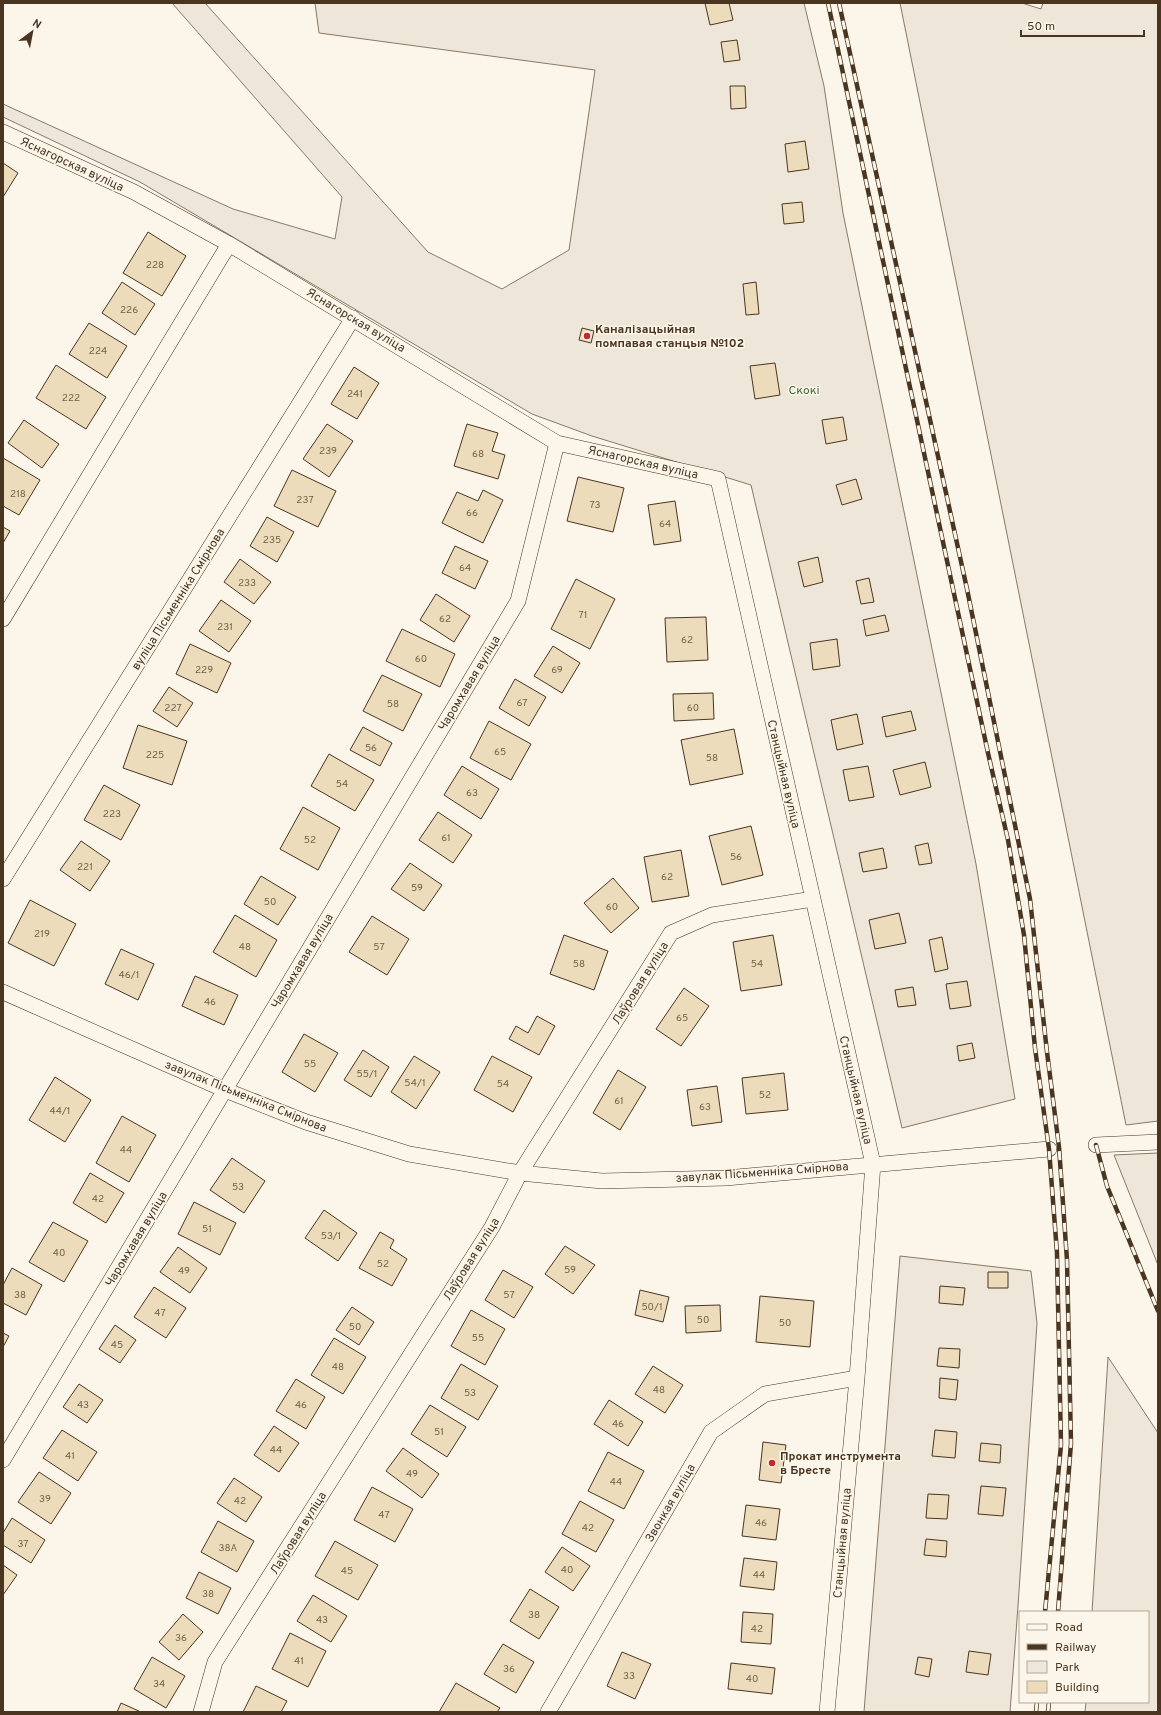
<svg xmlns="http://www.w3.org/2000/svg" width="1161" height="1715" font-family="Overpass,sans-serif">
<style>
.green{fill:#ede6d9;stroke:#887966}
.building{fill:#ecdcbc;stroke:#4a3520}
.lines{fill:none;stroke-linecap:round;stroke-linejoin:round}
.street-casing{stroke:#4a3520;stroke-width:16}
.street{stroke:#fbf6e9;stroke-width:15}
.rail-casing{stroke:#4a3520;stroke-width:4.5}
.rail{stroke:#fbf6e9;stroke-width:3;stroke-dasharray:9;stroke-linecap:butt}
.poi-dot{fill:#c62828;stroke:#fbf6e9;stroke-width:1.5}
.labels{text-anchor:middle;stroke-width:3;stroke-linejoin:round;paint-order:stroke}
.number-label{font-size:10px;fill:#725f47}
.street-label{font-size:12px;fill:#4a3520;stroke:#fbf6e9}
.poi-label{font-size:12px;font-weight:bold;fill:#4a3520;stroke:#fbf6e9;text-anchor:start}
.park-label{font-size:12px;fill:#436837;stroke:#fbf6e9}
</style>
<rect width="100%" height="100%" fill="#fbf6e9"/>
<path class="green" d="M172,3H205L428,252L502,289L569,250L595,70L319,33L315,3H804L824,86L843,213L976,864L1015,1099L902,1128L751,485L592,436L532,414L140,182L3,117V104L233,209L335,239L342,197Z
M900,3H1022L1041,9L1043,3H1158V1121L1126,1125Z
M1158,1153V1265L1114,1155Z
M900,1256L1031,1271L1037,1323L1018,1606L1010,1712H864Z
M1108,1357L1158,1433V1712H1085L1086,1702H1148V1612H1092Z"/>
<path class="building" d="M705,3H729L733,20L710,25Z
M737,40L740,60L724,62L721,42Z
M730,86H745L746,108L731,109Z
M805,141L809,169L788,172L785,144Z
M3,163L18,173L3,197Z
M802,202L804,222L784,224L782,204Z
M148,232L186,256L162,296L123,273Z
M122,282L155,304L135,335L102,313Z
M756,282L759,314L746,315L743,284Z
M89,323L127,346L107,378L69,354Z
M582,328L594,331L591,343L579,340Z
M775,363L780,395L755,399L750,366Z
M56,365L106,397L86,429L36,398Z
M354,367L379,383L357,419L331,404Z
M843,417L847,440L826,444L822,420Z
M24,420L59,444L42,468L8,443Z
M327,424L353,441L329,477L303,459Z
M467,424L498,433L492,451L505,455L498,479L454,466Z
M3,458L40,480L19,515L3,506Z
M292,470L336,491L318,527L274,506Z
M578,477L624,488L613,532L567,521Z
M856,479L862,499L842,505L836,485Z
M483,490L503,500L483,543L442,523L457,492L478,501Z
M675,501L681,541L654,545L648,505Z
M267,517L294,532L277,562L250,546Z
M3,527L10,531L3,543Z
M455,546L488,561L475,589L442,573Z
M818,557L823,582L804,587L798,562Z
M240,559L271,582L254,604L224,582Z
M869,578L874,602L861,604L856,581Z
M576,579L615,599L590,649L551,629Z
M436,594L470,616L454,642L420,620Z
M221,600L251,621L229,652L199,631Z
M885,615L889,631L866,636L863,620Z
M706,617L708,660L667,662L665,618Z
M402,629L455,654L440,687L386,661Z
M837,639L840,666L813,670L810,643Z
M190,644L231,663L217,693L176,674Z
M553,646L580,663L562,693L534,676Z
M382,675L422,694L403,731L363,711Z
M515,679L546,697L529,726L499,708Z
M169,687L193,703L177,727L153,711Z
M713,693L714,719L674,721L673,694Z
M911,711L916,730L886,737L882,717Z
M857,714L863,744L837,750L831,720Z
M489,721L531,744L511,780L470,758Z
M138,725L187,741L172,785L123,768Z
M363,727L392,743L380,766L350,750Z
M734,729L743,774L690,785L681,740Z
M329,754L374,780L355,811L311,786Z
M925,762L931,787L900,795L893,770Z
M462,766L499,789L481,819L444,795Z
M868,766L874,797L849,801L843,770Z
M104,785L140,805L121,840L84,820Z
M303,807L340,828L318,870L280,849Z
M438,812L472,835L453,863L419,840Z
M751,826L763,875L722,885L709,836Z
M81,841L110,861L90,891L60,870Z
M928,843L932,863L919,865L915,846Z
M883,848L887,868L863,872L859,853Z
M681,850L689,896L652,902L644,857Z
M410,863L442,885L424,911L391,889Z
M261,876L296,897L278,925L244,904Z
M613,878L639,908L611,933L584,903Z
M30,900L76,924L54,966L8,943Z
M899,913L906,943L875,949L869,920Z
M235,915L277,940L256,977L213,952Z
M372,916L409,939L387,975L349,952Z
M564,935L608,951L594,990L550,974Z
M773,935L782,985L741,991L733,942Z
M942,937L948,969L935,972L929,940Z
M121,949L154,964L138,1000L105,984Z
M195,976L238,995L224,1025L182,1006Z
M967,981L971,1006L950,1009L946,984Z
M913,987L916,1005L898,1007L895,990Z
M684,988L709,1006L681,1046L656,1029Z
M537,1016L555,1026L539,1055L509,1039L516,1026L528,1033Z
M304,1034L338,1053L315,1092L282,1072Z
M972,1043L975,1058L959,1061L957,1046Z
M363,1050L389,1067L371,1097L344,1080Z
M414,1056L440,1072L416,1109L391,1092Z
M492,1056L532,1077L513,1112L474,1090Z
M618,1070L646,1087L620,1130L593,1113Z
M784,1073L788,1110L746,1114L742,1078Z
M55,1077L91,1100L65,1142L29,1120Z
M717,1086L722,1122L692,1126L687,1090Z
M122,1116L156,1135L129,1182L96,1163Z
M232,1158L265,1181L244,1213L210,1190Z
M90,1173L124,1193L106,1223L73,1203Z
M194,1202L236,1223L220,1255L178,1234Z
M324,1210L357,1233L338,1261L305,1238Z
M53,1222L88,1241L64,1282L29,1262Z
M380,1232L394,1240L390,1248L407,1259L392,1286L359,1268Z
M565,1246L595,1265L573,1294L545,1274Z
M178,1247L207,1268L190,1293L160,1272Z
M12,1268L42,1285L26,1315L3,1303V1285Z
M503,1270L533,1287L514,1318L485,1300Z
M988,1272H1008V1288H988Z
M940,1286L965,1288L963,1305L939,1303Z
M154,1287L186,1308L166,1338L134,1317Z
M640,1290L669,1297L663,1322L635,1315Z
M760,1296L814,1301L810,1347L756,1342Z
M720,1305L721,1331L686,1333L685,1306Z
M352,1307L374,1322L359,1345L336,1330Z
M471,1310L505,1329L485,1365L451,1346Z
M115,1325L136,1340L120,1363L99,1349Z
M3,1333L9,1336L3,1347Z
M334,1338L366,1357L343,1394L311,1375Z
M939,1348L960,1349L959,1368L937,1366Z
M461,1364L498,1386L478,1420L441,1398Z
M653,1366L683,1385L665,1413L635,1394Z
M940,1378L958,1380L956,1400L939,1398Z
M296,1379L325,1397L306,1429L276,1411Z
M79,1384L103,1400L87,1423L63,1407Z
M609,1400L643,1422L628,1446L594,1424Z
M430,1405L466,1427L447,1457L411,1434Z
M274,1426L299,1443L279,1472L254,1455Z
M62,1430L97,1452L78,1481L43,1458Z
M935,1430L957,1432L955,1458L932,1456Z
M763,1442L786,1445L781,1483L759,1480Z
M981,1443L1001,1445L1000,1463L979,1461Z
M403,1448L439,1474L422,1498L386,1471Z
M608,1452L644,1471L624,1509L588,1491Z
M39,1472L71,1493L51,1524L18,1502Z
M234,1478L262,1497L246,1522L217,1503Z
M981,1486L1006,1488L1003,1516L978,1514Z
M372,1487L413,1509L395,1542L354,1520Z
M928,1494L949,1495L947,1519L926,1518Z
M580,1501L614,1520L596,1552L562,1534Z
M746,1505L780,1509L776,1540L742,1536Z
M12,1518L45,1540L31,1563L3,1545V1533Z
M218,1521L254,1541L237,1572L201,1552Z
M926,1539L947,1541L946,1557L924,1555Z
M335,1541L378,1565L358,1600L315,1576Z
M562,1547L590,1566L573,1591L545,1572Z
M744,1558L777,1562L774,1590L740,1586Z
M3,1565L17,1575L3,1595Z
M199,1572L231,1588L218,1614L186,1598Z
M530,1589L559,1607L539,1639L510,1621Z
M313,1595L347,1616L331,1642L297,1621Z
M743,1612L773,1614L771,1644L741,1642Z
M183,1614L203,1632L179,1660L159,1642Z
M290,1633L326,1651L308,1687L272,1669Z
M503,1644L534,1662L516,1693L484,1674Z
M969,1651L991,1654L988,1675L966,1672Z
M622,1652L651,1664L635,1699L607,1686Z
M152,1657L185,1676L166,1708L134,1689Z
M918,1657L932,1659L929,1677L915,1674Z
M731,1663L775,1668L772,1694L728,1689Z
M456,1683L500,1708L497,1712H439Z
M256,1686L287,1701L281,1712H243Z
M121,1703L141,1712H117Z"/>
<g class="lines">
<g class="street-casing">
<path id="street" d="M3,132L134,192L229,244L557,443L718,479L873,1164L857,1378L827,1712
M3,619L229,244
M3,879L353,318
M3,992L225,1090L306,1122L409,1154L520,1173L602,1181L726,1178L1049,1149
M1096,1145L1158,1142
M3,1460L518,601L557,443
M201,1712L215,1662L492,1227L520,1173L671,933L712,915L813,899
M548,1712L711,1432L765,1394L857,1378"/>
</g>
<use href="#street" class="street"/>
<g class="rail-casing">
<path id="rail" d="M828,3L988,753L1008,840L1024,935L1035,1048L1049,1149L1057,1253L1061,1445L1045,1612
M839,3L967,589L1030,899L1047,1052L1059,1147L1067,1260L1071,1443L1058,1612
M1096,1145L1107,1186L1158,1311
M1036,1712L1037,1702
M1048,1712L1049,1702"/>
</g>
<use href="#rail" class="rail"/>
</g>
<g class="poi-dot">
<circle cx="587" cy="336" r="4"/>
<circle cx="772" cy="1463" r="4"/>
</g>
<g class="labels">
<g class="number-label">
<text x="155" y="268">228</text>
<text x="129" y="313">226</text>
<text x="98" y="354">224</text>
<text x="355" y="397">241</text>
<text x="71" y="401">222</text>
<text x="328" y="454">239</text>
<text x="478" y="457">68</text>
<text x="18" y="497">218</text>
<text x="305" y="503">237</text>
<text x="595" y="508">73</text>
<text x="472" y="516">66</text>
<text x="665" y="527">64</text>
<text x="272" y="543">235</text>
<text x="465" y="571">64</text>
<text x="247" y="586">233</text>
<text x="583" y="618">71</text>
<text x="445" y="622">62</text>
<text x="225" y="630">231</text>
<text x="687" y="643">62</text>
<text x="421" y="662">60</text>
<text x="204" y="673">229</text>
<text x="557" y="673">69</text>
<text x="522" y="706">67</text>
<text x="393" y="707">58</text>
<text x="173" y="711">227</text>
<text x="693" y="711">60</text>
<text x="371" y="751">56</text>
<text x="500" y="755">65</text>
<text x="155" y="758">225</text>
<text x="712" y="761">58</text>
<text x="342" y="787">54</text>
<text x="472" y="796">63</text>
<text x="112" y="817">223</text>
<text x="446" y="841">61</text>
<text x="310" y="843">52</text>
<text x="736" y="860">56</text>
<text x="85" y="870">221</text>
<text x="667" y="880">62</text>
<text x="417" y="891">59</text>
<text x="270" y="905">50</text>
<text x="612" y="910">60</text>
<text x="42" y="937">219</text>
<text x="245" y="950">48</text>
<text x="379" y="950">57</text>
<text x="579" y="967">58</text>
<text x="757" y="967">54</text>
<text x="129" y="978">46/1</text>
<text x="210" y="1005">46</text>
<text x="682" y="1021">65</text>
<text x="310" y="1067">55</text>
<text x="367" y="1077">55/1</text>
<text x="415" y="1086">54/1</text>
<text x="503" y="1087">54</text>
<text x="765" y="1098">52</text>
<text x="619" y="1104">61</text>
<text x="705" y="1110">63</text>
<text x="60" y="1114">44/1</text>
<text x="126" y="1153">44</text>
<text x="238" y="1190">53</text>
<text x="98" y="1202">42</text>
<text x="207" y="1232">51</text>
<text x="331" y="1239">53/1</text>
<text x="59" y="1256">40</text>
<text x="383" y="1267">52</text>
<text x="570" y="1273">59</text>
<text x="184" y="1274">49</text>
<text x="20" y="1298">38</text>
<text x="509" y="1298">57</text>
<text x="652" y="1310">50/1</text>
<text x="160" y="1316">47</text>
<text x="703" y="1323">50</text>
<text x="785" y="1326">50</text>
<text x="355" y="1330">50</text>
<text x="478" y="1341">55</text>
<text x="117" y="1348">45</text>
<text x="338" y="1370">48</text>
<text x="659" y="1393">48</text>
<text x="470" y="1396">53</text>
<text x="83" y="1408">43</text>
<text x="301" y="1408">46</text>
<text x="618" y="1427">46</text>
<text x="439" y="1435">51</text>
<text x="276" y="1453">44</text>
<text x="70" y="1459">41</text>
<text x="412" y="1477">49</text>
<text x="616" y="1485">44</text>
<text x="45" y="1502">39</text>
<text x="240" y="1504">42</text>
<text x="384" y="1518">47</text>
<text x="761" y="1526">46</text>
<text x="588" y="1531">42</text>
<text x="23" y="1547">37</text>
<text x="228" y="1551">38А</text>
<text x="567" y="1573">40</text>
<text x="347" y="1574">45</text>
<text x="759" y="1578">44</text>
<text x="208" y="1597">38</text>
<text x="534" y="1618">38</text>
<text x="322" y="1623">43</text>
<text x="757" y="1632">42</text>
<text x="181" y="1641">36</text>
<text x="299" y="1664">41</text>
<text x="509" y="1672">36</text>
<text x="629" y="1679">33</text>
<text x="752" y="1682">40</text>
<text x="159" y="1687">34</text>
</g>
<g class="street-label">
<text transform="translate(72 164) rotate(25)" y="4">Яснагорская вуліца</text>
<text transform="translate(356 320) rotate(31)" y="4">Яснагорская вуліца</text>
<text transform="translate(643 462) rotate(13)" y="4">Яснагорская вуліца</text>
<text transform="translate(178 599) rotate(-58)" y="4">вуліца Пісьменніка Смірнова</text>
<text transform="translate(469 683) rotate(-59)" y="4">Чаромхавая вуліца</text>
<text transform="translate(784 774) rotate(77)" y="4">Станцыйная вуліца</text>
<text transform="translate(302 961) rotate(-59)" y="4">Чаромхавая вуліца</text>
<text transform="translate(640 983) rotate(-58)" y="4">Лаўровая вуліца</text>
<text transform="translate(856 1090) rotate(77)" y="4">Станцыйная вуліца</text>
<text transform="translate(246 1096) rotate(22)" y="4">завулак Пісьменніка Смірнова</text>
<text transform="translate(762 1172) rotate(-4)" y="4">завулак Пісьменніка Смірнова</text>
<text transform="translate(136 1239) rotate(-59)" y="4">Чаромхавая вуліца</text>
<text transform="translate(471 1259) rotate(-58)" y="4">Лаўровая вуліца</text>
<text transform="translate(670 1503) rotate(-60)" y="4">Звонкая вуліца</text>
<text transform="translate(298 1533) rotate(-58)" y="4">Лаўровая вуліца</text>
<text transform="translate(842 1543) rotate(-85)" y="4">Станцыйная вуліца</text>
</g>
<g class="poi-label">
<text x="595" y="333">Каналізацыйная<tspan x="595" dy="14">помпавая станцыя №102</tspan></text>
<text x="780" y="1460">Прокат инструмента<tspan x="780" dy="14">в Бресте</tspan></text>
</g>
<g class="park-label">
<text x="804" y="394">Скокі</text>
</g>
</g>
<rect width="1161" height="1715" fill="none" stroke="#4a3520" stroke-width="8"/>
<rect x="1019" y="1611" width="130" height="92" fill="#fbf6e9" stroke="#b4a999"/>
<rect x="1027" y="1624" width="20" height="6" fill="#fbf6e9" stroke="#b4a999"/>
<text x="1055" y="1631" font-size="12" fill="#4a3520">Road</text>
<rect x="1027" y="1644" width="20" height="6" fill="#4a3520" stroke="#b4a999"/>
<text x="1055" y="1651" font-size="12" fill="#4a3520">Railway</text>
<rect x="1027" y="1661" width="20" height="12" fill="#ede6d9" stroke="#b4a999"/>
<text x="1055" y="1671" font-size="12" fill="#4a3520">Park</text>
<rect x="1027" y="1681" width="20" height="12" fill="#ecdcbc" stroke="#b4a999"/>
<text x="1055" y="1691" font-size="12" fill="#4a3520">Building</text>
<g transform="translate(32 32) rotate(32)" stroke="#fbf6e9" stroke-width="3" paint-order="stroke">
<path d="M0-3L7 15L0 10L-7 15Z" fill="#4a3520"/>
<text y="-6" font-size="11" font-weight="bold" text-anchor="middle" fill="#4a3520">N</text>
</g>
<path d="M1021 30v6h123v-6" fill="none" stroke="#4a3520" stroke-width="2"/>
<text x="1027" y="30" font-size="12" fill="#4a3520" stroke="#fbf6e9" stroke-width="3" paint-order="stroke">50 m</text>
</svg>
